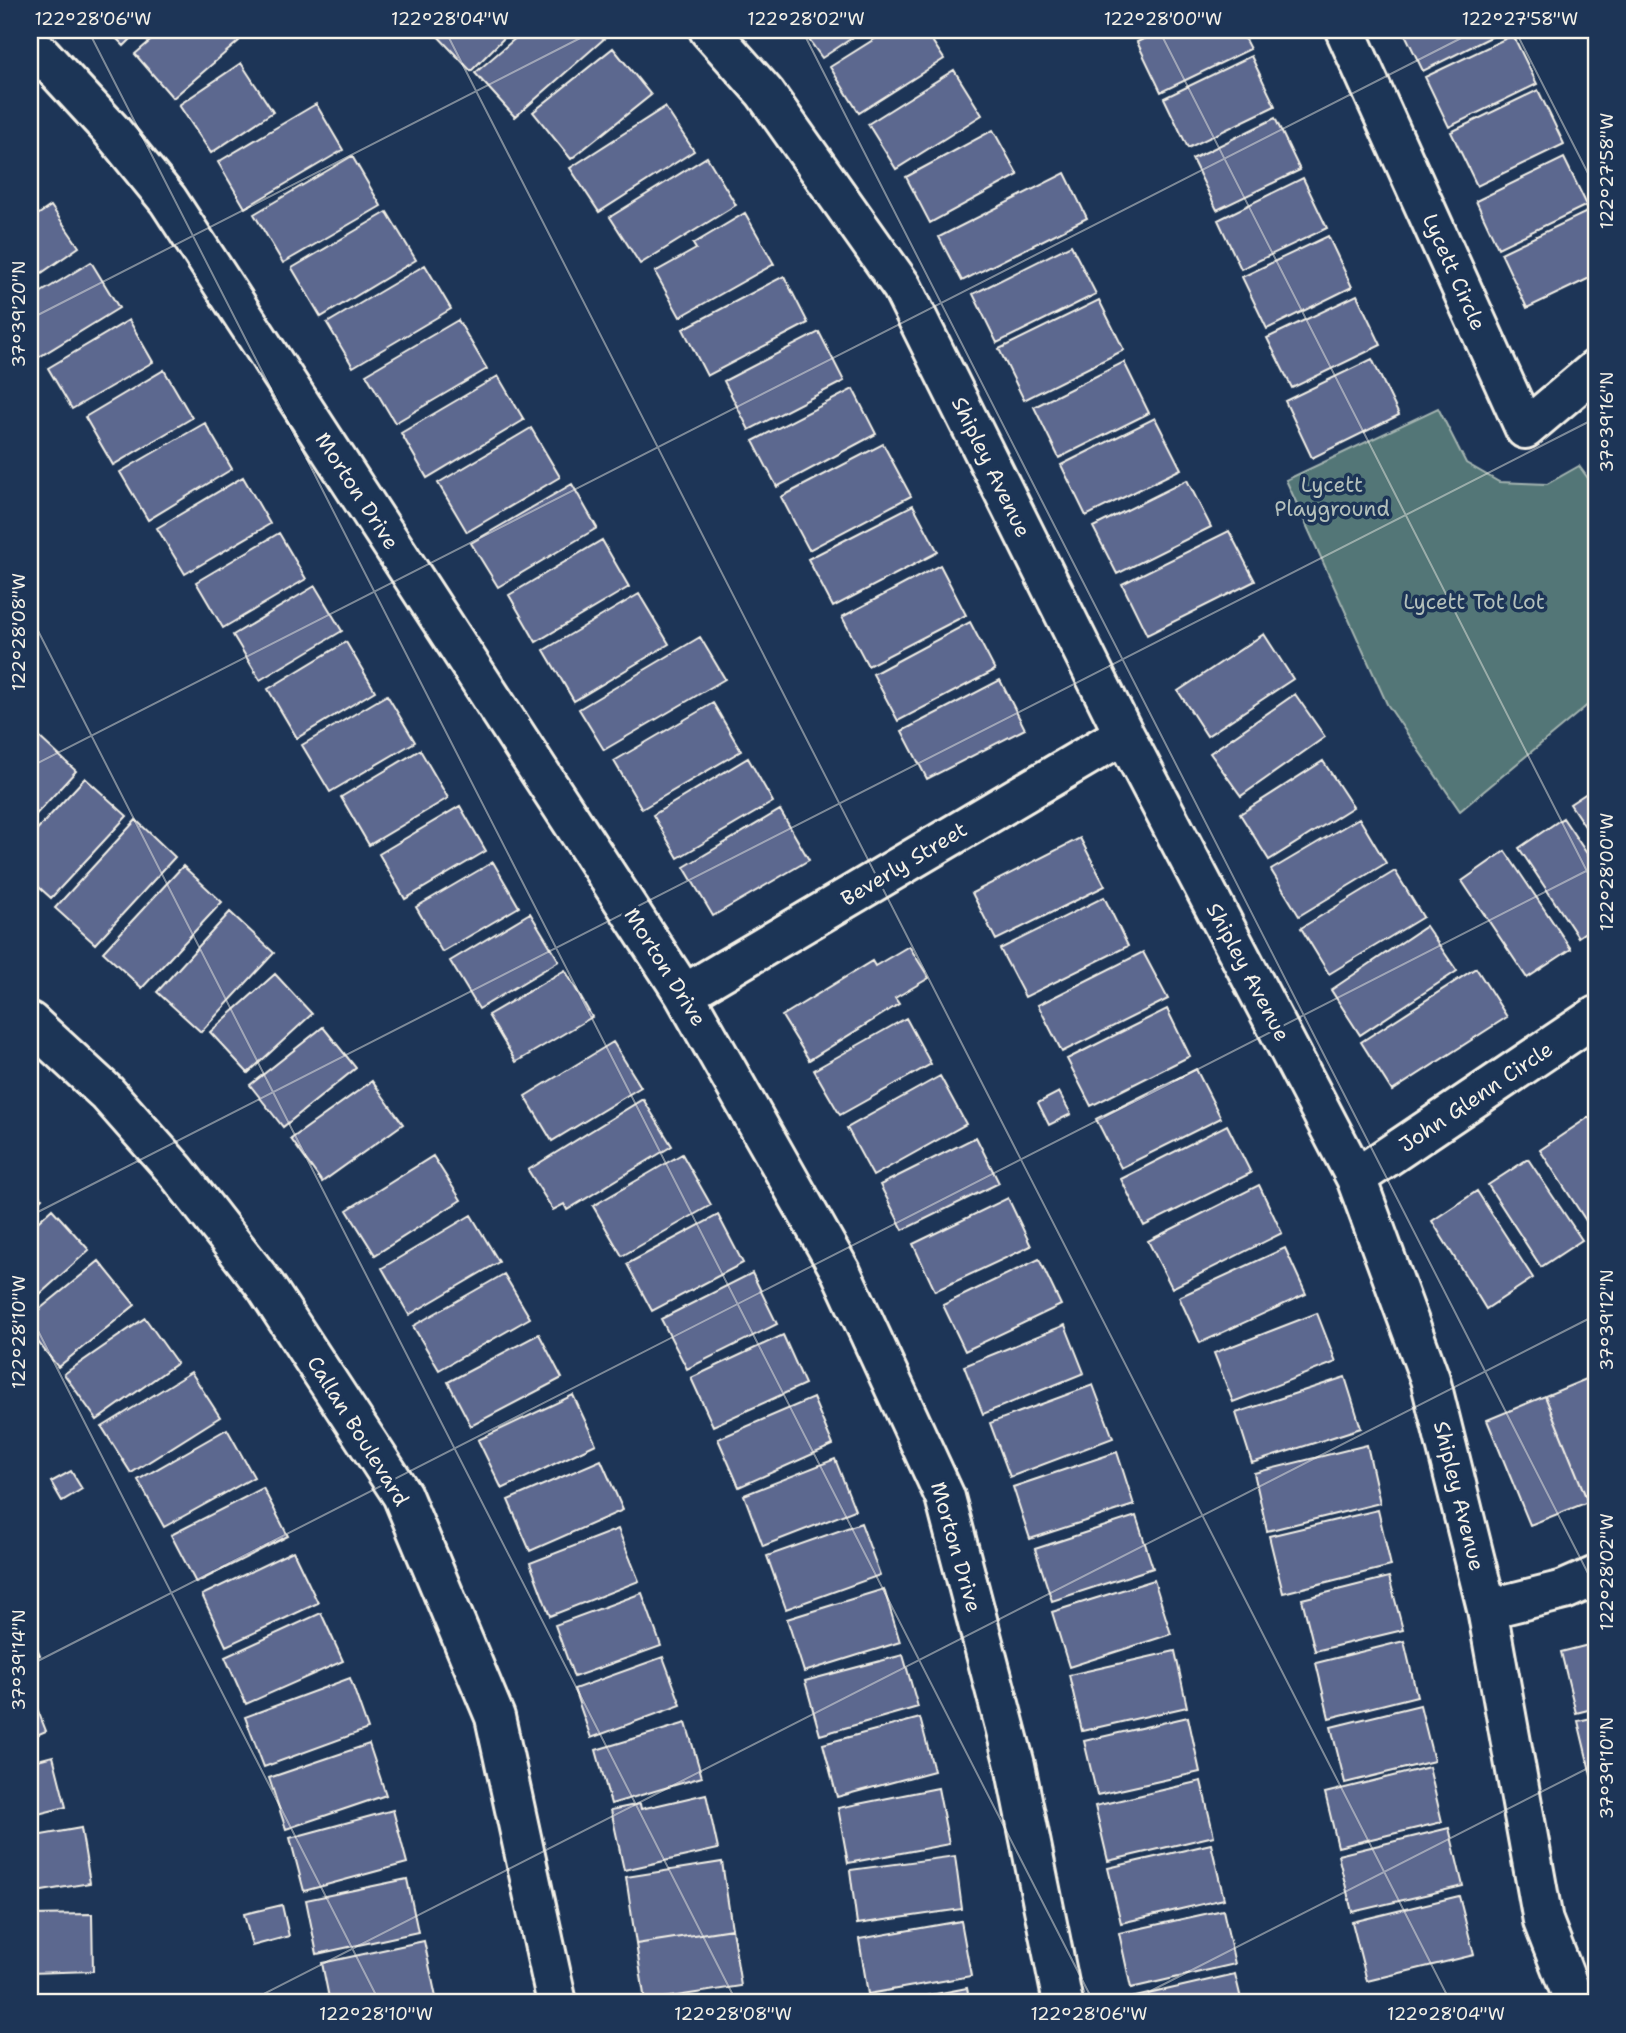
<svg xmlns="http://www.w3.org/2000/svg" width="1626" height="2033" font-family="'Shantell Sans',sans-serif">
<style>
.green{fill:#537677;stroke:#a4b4b0;stroke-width:2}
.building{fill:#5b678f;stroke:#f4f1e8;stroke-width:2}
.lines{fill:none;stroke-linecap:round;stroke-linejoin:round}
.minor-casing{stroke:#f4f1e8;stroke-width:44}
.tertiary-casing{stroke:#f4f1e8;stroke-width:44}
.minor{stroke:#1d3557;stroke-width:38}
.tertiary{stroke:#1d3557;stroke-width:38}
.ticks{fill:none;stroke:#f4f1e8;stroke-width:2;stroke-opacity:0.45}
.labels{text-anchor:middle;stroke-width:7;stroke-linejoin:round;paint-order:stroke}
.street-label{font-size:21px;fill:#f4f1e8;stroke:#1d3557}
.park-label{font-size:21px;fill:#b4c0bb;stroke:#1d3557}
.neatline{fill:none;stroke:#f4f1e8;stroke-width:2.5}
.ticks-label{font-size:18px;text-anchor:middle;fill:#f4f1e8}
</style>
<rect width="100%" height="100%" fill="#1d3557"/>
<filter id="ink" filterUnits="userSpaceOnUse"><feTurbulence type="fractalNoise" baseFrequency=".0143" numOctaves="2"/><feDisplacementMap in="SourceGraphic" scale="14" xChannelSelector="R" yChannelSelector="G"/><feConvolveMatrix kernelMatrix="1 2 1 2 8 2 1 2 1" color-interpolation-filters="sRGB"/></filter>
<g filter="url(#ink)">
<path class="green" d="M1438,408L1466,463L1499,482L1547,484L1579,466L1596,489V698L1460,811L1387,704L1286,480Z"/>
<path class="building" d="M108,30H140L124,46Z
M163,30H229L239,41L173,98L135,54Z
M432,30H512L471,71Z
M525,30H597L605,38L515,117L475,73Z
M802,30H864L822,58Z
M889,30H925L944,59L859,113L830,67Z
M1163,30H1240L1250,49L1161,92L1137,42Z
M1403,30H1505L1423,71Z
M1513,35L1537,84L1449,127L1425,77Z
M613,48L651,95L571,159L533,112Z
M1251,56L1275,106L1188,148L1164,98Z
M241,63L273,112L211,153L179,105Z
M954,70L982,115L896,169L868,124Z
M1538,90L1564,144L1477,186L1451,132Z
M316,104L343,150L245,208L218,162Z
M665,107L694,151L599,212L570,168Z
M1275,118L1300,170L1217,210L1192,159Z
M993,130L1018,175L930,223L906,177Z
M352,156L381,206L283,263L254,214Z
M707,157L736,205L640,264L610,217Z
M1564,158L1587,205L1498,248L1476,201Z
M1065,173L1087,218L962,281L939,237Z
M1303,178L1327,228L1241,269L1218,220Z
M51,206L79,247L30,281V220Z
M1593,209L1596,215V275L1527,308L1501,253Z
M387,212L416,260L321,317L292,268Z
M745,213L774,264L680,317L655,272L696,249L693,244Z
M1328,236L1352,287L1267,329L1242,277Z
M1071,245L1096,294L997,343L973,294Z
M91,262L119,308L39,357L30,341V299Z
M425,265L451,309L353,367L327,323Z
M784,276L808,323L707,376L683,329Z
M1357,295L1381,345L1292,388L1267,338Z
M1099,300L1124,350L1024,400L999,349Z
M129,320L153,362L72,409L48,368Z
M458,320L487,369L395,423L366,374Z
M819,332L844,381L749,430L724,381Z
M1372,359L1399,415L1312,458L1285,401Z
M1124,362L1149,413L1059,458L1034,407Z
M164,370L192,418L113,465L85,417Z
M498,376L524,420L427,478L401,433Z
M853,389L876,434L777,487L753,441Z
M1155,418L1181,469L1086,516L1061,465Z
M205,423L232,469L148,520L120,472Z
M531,428L560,477L467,532L438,483Z
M883,444L911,496L809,550L781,497Z
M243,477L270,524L185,574L157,528Z
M1187,480L1211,527L1117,574L1093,527Z
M572,484L597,528L498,587L471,543Z
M913,505L938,552L833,607L808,559Z
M1229,531L1255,581L1147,635L1122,584Z
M279,533L306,579L223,628L196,582Z
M602,540L629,587L536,642L509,595Z
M940,565L966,615L868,666L842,617Z
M315,586L342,631L260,680L233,635Z
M639,594L669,644L574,701L544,650Z
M970,622L995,670L898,721L873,674Z
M1264,634L1293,679L1207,736L1178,691Z
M700,637L725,679L604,750L579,709Z
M346,642L375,691L297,738L268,689Z
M1000,680L1025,729L927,779L902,731Z
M1295,694L1325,737L1241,796L1210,753Z
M387,695L415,742L330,792L302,745Z
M713,703L741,751L642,809L614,761Z
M38,736L76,771L30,821V744Z
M420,750L448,798L369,845L341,797Z
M748,758L773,802L678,858L653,815Z
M1323,761L1353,807L1269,860L1240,814Z
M85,778L127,816L51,898L30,879V837Z
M1596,787V843L1570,804Z
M460,806L486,851L405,899L379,854Z
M780,810L809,860L713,916L684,867Z
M1359,818L1386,863L1299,916L1271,870Z
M1563,818L1596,867V925L1578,937L1519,848Z
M136,820L175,857L95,944L55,908Z
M1080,838L1105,886L996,940L972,893Z
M1505,851L1571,949L1527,978L1462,881Z
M493,862L519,907L442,952L416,907Z
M183,866L222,902L142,988L103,952Z
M1395,871L1423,917L1329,974L1301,928Z
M1104,897L1128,946L1025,997L1000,949Z
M230,912L274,953L201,1032L157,992Z
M530,913L559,961L479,1009L450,961Z
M1426,926L1457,971L1360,1035L1331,990Z
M909,946L929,978L895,998L899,1004L809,1060L782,1016L872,961L875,966Z
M1143,952L1168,999L1062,1052L1038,1005Z
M1476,968L1507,1017L1392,1091L1361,1042Z
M565,970L592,1017L516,1062L488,1015Z
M275,974L312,1014L248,1073L210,1032Z
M1167,1009L1190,1056L1091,1106L1067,1059Z
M906,1018L931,1064L840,1115L814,1070Z
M323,1027L356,1068L283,1127L250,1085Z
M613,1042L641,1087L552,1141L525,1096Z
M1196,1069L1221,1118L1121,1168L1096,1119Z
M940,1076L966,1124L873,1176L847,1128Z
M372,1081L403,1124L322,1182L291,1139Z
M1059,1092L1071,1114L1049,1125L1038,1103Z
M643,1099L672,1146L567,1210L564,1204L553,1210L528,1170Z
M1589,1117L1596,1129L1594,1233L1540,1150Z
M1227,1125L1251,1173L1144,1226L1121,1179Z
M976,1137L999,1183L903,1230L880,1185Z
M682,1154L711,1205L622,1256L593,1206Z
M433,1156L461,1200L375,1255L347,1210Z
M1528,1159L1582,1240L1541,1267L1488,1185Z
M1259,1185L1282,1233L1172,1288L1148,1241Z
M30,1186L42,1198L30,1210Z
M1477,1191L1533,1278L1486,1309L1432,1221Z
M1008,1198L1031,1246L935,1291L913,1244Z
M52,1209L89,1250L30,1303V1229Z
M471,1215L499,1262L409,1315L382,1268Z
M718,1215L743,1263L652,1311L627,1264Z
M1285,1248L1306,1294L1200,1343L1179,1297Z
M1039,1259L1061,1305L965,1351L943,1305Z
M99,1261L135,1305L58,1367L30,1332V1317Z
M752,1273L777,1324L687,1369L661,1319Z
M504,1274L530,1318L439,1370L413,1326Z
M1317,1313L1336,1362L1233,1402L1214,1353Z
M145,1318L177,1363L97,1420L64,1374Z
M1065,1325L1084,1373L983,1414L964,1366Z
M539,1334L562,1378L471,1426L448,1382Z
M783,1335L805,1384L713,1426L691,1378Z
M191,1372L220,1417L131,1473L102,1427Z
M1596,1375V1498L1588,1502L1545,1396Z
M1345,1377L1361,1428L1252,1463L1236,1413Z
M1093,1385L1113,1438L1010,1477L990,1423Z
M573,1395L596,1444L502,1489L478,1440Z
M1545,1396L1588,1502L1530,1525L1487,1420Z
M813,1398L833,1445L739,1487L718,1439Z
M227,1429L254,1477L164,1527L138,1480Z
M1367,1445L1380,1503L1267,1531L1254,1473Z
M1117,1452L1134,1505L1030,1539L1013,1487Z
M835,1459L855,1510L763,1546L744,1495Z
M601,1460L623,1510L530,1551L508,1500Z
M71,1471L82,1489L62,1501L51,1482Z
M263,1488L288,1536L196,1583L171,1535Z
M1378,1510L1391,1566L1283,1593L1269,1536Z
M1136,1516L1153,1568L1052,1601L1035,1549Z
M861,1523L880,1575L786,1609L767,1556Z
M618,1529L639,1581L550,1616L530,1563Z
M293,1551L318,1603L226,1646L202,1595Z
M1389,1577L1403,1630L1315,1651L1302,1599Z
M1154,1580L1171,1634L1069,1667L1052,1612Z
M884,1589L900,1642L804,1672L787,1619Z
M642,1593L661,1646L574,1677L555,1625Z
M321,1613L343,1661L246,1704L225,1657Z
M30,1632L40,1655L30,1659Z
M1404,1641L1417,1696L1329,1718L1316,1663Z
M1596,1643V1708L1576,1713L1561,1652Z
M1175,1651L1187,1707L1082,1731L1069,1675Z
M903,1655L918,1707L820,1735L805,1681Z
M663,1657L681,1705L591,1738L574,1689Z
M350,1678L368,1729L264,1767L245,1717Z
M30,1691L46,1731L30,1738Z
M1420,1705L1434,1761L1345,1783L1331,1727Z
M1188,1717L1200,1772L1097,1795L1084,1741Z
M1596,1717V1773L1591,1775L1578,1721Z
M920,1718L934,1771L837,1797L823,1744Z
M686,1723L702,1777L611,1804L596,1750Z
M369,1744L386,1795L286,1829L269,1778Z
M53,1756L66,1807L30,1816V1762Z
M1429,1767L1442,1822L1338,1847L1325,1793Z
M1201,1781L1214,1836L1108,1861L1095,1806Z
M1596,1781V1804L1592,1782Z
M938,1788L949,1844L848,1863L838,1808Z
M706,1794L718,1849L624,1870L611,1810L640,1804L641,1809Z
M393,1810L407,1863L304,1891L290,1838Z
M81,1828L90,1883L30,1893V1837Z
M1449,1828L1463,1886L1352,1912L1338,1855Z
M1211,1844L1224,1899L1121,1923L1108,1868Z
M955,1856L962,1909L857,1924L850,1870Z
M722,1862L732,1929L636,1944L626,1877Z
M407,1879L418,1932L317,1954L306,1900Z
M1459,1896L1474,1955L1367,1981L1352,1922Z
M282,1905L289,1936L252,1946L244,1914Z
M1223,1910L1235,1964L1131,1988L1119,1933Z
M92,1914L93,1971L30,1973V1915Z
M961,1921L971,1976L868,1994L859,1939Z
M732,1929L741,1986L645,2001L636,1944Z
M424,1941L437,2002L330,2003L322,1963Z
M1235,1974L1242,2003H1132L1131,1998Z
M967,1988L970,2003H890Z
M30,1997L71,2003H30Z
M752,1998L753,2003H720Z"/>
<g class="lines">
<g class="minor-casing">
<path id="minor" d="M709,30L765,93L902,287L1124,734L1356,1178L1430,1379L1487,1609L1543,1921L1575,2003
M1345,30L1525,429L1596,369
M30,47L42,55L111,130L168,200L684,994L841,1272L945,1497L1015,1765L1063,2003
M684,994L1124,734
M1356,1178L1596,1016
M1487,1609L1564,1590L1596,1576"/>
</g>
<g class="tertiary-casing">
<path id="tertiary" d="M30,1022L107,1093L175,1170L266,1287L402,1495L495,1717L557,2003"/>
</g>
<use href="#minor" class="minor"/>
<use href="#tertiary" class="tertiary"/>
</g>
</g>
<path class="ticks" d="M88,30L1094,2003M445,30L1451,2003M802,30L1596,1589M1159,30L1596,889M1515,30L1596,189M30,319L596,30M30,615L737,2003M30,767L1477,30M30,1216L1596,418M30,1315L380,2003M30,1665L1596,866M246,2003L1596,1315M1127,2003L1596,1764"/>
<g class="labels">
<g class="street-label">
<text transform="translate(1454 272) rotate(66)" y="7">Lycett Circle</text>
<text transform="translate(991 467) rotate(64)" y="7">Shipley Avenue</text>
<text transform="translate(357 491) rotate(57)" y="7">Morton Drive</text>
<text transform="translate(904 864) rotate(-31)" y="7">Beverly Street</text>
<text transform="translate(665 967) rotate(58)" y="7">Morton Drive</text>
<text transform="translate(1248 972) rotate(62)" y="7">Shipley Avenue</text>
<text transform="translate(1476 1097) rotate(-34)" y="7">John Glenn Circle</text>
<text transform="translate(358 1431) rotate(58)" y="7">Callan Boulevard</text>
<text transform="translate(1459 1496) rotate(76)" y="7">Shipley Avenue</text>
<text transform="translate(956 1547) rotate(74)" y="7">Morton Drive</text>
</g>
<g class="park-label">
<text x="1332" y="492">Lycett<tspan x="1332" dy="24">Playground</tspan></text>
<text x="1474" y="609">Lycett Tot Lot</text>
</g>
</g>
<rect width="1626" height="2033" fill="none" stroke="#1d3557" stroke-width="77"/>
<rect x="38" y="38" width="1550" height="1956" class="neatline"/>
<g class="ticks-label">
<text x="93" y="25">122°28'06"W</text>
<text x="450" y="25">122°28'04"W</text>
<text x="806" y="25">122°28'02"W</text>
<text x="1163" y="25">122°28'00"W</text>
<text x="1520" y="25">122°27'58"W</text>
<text transform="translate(1607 171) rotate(-90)" y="6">122°27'58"W</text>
<text transform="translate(19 314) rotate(-90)" y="6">37°39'20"N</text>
<text transform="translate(1607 422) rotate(-90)" y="6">37°39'16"N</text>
<text transform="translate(19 632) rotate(-90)" y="6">122°28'08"W</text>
<text transform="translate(1607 872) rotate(-90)" y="6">122°28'00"W</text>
<text transform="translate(1607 1320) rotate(-90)" y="6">37°39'12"N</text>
<text transform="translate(19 1332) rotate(-90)" y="6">122°28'10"W</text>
<text transform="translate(1607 1572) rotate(-90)" y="6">122°28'02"W</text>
<text transform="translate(19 1660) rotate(-90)" y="6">37°39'14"N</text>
<text transform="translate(1607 1768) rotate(-90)" y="6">37°39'10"N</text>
<text x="376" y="2020">122°28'10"W</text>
<text x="733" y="2020">122°28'08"W</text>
<text x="1089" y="2020">122°28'06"W</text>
<text x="1446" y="2020">122°28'04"W</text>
</g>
</svg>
